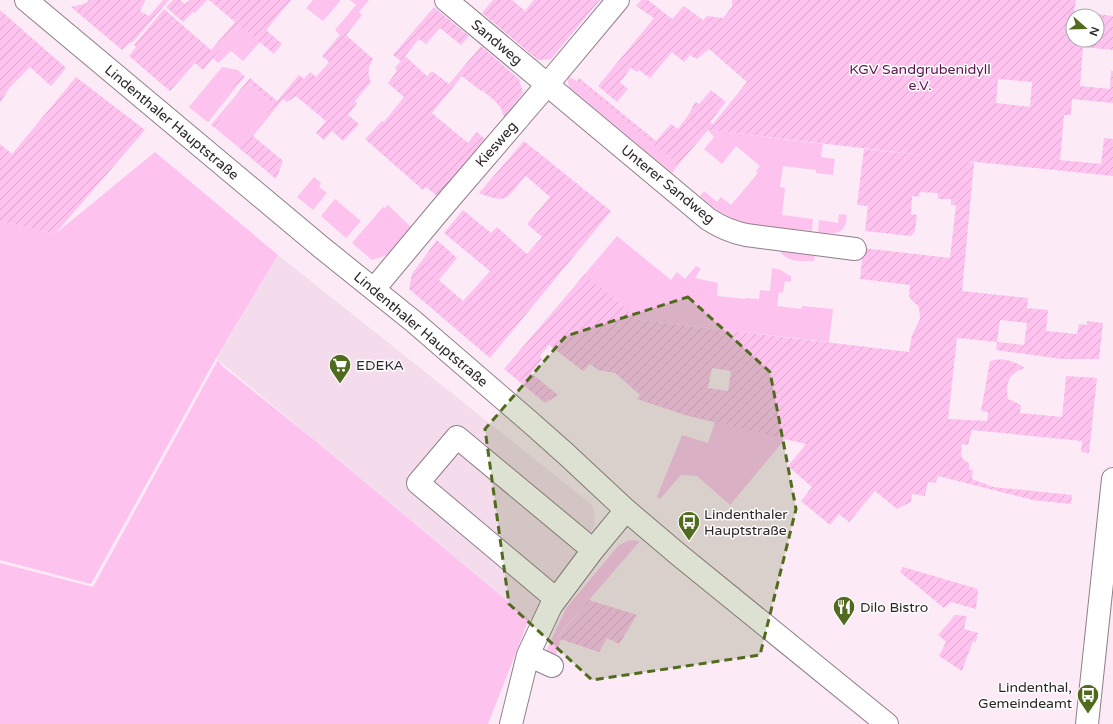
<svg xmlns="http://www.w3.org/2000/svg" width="1113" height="724" font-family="'Varela Round',sans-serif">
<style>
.built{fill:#f4dced}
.grass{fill:#fdc3ee}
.garden{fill:url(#garden-furrows);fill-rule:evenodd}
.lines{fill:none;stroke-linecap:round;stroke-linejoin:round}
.minor-casing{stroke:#8e7e8a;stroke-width:24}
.minor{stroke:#fff;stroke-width:22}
.marked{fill:#506b1d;fill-opacity:0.2;stroke:#506b1d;stroke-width:3;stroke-dasharray:8 5;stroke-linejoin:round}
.labels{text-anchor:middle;stroke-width:3;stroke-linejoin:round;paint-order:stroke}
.street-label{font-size:14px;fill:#2c262a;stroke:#fff}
.park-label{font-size:14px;fill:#5c144f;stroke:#fff}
.poi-label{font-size:14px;fill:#2c262a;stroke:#fff;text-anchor:start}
</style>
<defs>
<pattern id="garden-furrows" width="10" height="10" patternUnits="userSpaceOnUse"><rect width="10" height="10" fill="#fdc3ee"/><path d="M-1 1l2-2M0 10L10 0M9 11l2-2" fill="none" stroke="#d9a7cc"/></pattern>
</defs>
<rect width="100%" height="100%" fill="#fceaf7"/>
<path class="built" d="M278,255L591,504L594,509L595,525L531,621L216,358Z"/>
<path class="grass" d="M313,0H341L323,21L306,8Z
M350,0H369L340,35L335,30L356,5Z
M240,26L260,42L243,61L231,51L218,63L213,58Z
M222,67L238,70L243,75L205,120L189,107Z
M567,76L577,81L678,165L672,173L569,87Z
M250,84L274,105L238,147L214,127Z
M708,130L823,144L821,157L835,159L833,175L816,173V170L783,166L780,187L785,188L782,215L813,219L812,231L756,225L740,222L718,211L700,196L704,191L717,202L721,197L731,205L758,173L756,171L760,166L736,146L722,164L704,149L714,137Z
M155,152L278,255L216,358L91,584L0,560V221L55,234Z
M314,177L321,183L319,187L327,193L313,210L297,197Z
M335,199L361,221L346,238L321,216Z
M388,205L411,227L387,255L372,260L352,243L383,207L385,208Z
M839,214L847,215C846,236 834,234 818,232L819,220L838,223Z
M617,236L671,280L677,272L685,279L696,266L701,269L695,278L718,283L717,296L745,299L746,298L759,299L760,290L770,291L772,268L781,270L788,275L791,276V282L785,281L783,293L779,292L777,306L801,309L802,306L833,309L829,342L640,320L585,274Z
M779,250L816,251L814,261C801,261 787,263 779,250Z
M218,360L222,366L313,439L529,619L488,724H0V563L93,587Z
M715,422L786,438L730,505L697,476L681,475L660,499L657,497L682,435L708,443Z
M630,540L640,541L557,637L561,639L555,658L545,654L558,625L567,607L619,545Z"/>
<path class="garden" d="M89,0H145V1L140,11L149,16L163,0H169L132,43L131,42L122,50L71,7L87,3Z
M173,0H180L185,4L190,0H207L195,13L193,12L183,22L166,7Z
M209,0H291L266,30L282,44L274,54L240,26L203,70L195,63L170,91L129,56L136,47L134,45L164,9L211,50L235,22Z
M493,0H512L525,11L534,0H600L551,59L538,60L482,13Z
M641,0H648L672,19L684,6L703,20L707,16L723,18L732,7V0H1076L1074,11L1113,16V50L1083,47L1080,86L1110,89L1111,71H1113V103L1072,99L1071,115H1064L1060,160L1101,164L1104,138L1113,139V176L967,161L974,163L962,291L1028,298L1027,308L1048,310L1046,331L1077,334L1079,324L1087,325V321L1103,323L1099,359H1062L996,350L997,342L957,338L948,419L987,421L988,412L981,411L990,361C1003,357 1014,361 1025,368C1009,372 1005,384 1008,399L1021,405L1020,413L1062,417L1066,376L1097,378L1089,453L1081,452L1082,441L972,430L968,445L962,444C961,454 959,458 969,463V470H973L972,479L993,487L1072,495L1071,504L1033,500L938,476L936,483L928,482L925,496L912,494L911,502L897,509L875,491L849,522L839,514L830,525L801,501L812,487L788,466L806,444L688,416L637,399L640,395L615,373L598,370L590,364L583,371L549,345L540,356L542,359L531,373L558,395L545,403L504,369L585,274L640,320L909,352L912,335L920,319L919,307L909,297L910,285L860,279L863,248L950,258L956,205H951V199H938V193L920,192L919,197L912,196L911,214L917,215L915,231L911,236L865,231L868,206L857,205L864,149L937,157L708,130L678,165L577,81L579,78L656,141L671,124L678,129L689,114L695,102L699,104L711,90L726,102L710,122L713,124L747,82L709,49L697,59L690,55L684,62L672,52L650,78L639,70L637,72L631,68L620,82L628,89L617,102L598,86L654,18L636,6ZM1073,16H1097V40H1073ZM998,79L1032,82L1030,107L996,103ZM1000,320L1027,323L1024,345L997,342ZM712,368L731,371L728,391L708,388Z
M434,7L469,36L461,45L440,28L426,44L419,39L405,56L427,76L432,71L449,84L481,46L519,79L523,93L504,117L501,108L495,101L482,90L481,91L462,76L432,113L468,143L477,132L485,139L437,196L426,187L423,190L365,139L382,121L384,122L404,97L388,83L397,71L395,68L401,61L393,55Z
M0,10L66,68L51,86L30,67L10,87L0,103Z
M359,12L362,15L346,35L373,59C368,69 367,72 371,82L355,101L357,103L348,115L359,124L343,141L332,131L324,140L316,133L326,121L296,96L287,102L283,99L253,136L283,161L276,179L238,147L274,105L250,84L214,127L211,125L250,78L277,101L299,75L304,79L310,72L316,77L329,62L322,56Z
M243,75L245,76L208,122L205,120Z
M76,77L145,130L55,234L0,221V144L12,154Z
M524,141L611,211L490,358L409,289L412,274L437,240L457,258L439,280L463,301L490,271L444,233L463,210L491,233L497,227L527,254L542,237L527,224L550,197L526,176C506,196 511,206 479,193Z
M903,567L978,589L976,609L951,602L944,608L900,572Z
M589,600L637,615L619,644L607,638L599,652L557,638Z
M955,615L967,616L964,629L978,633L976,642L973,641L962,671L939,656L946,642L938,635Z"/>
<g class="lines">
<g class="minor-casing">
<path id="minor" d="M26,0L321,247L413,321L530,422L566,454L626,510L679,555L887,724
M446,0L708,219C720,227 732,232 746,235L855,249
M374,289L440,210L547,85L618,0
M556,599L418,483L457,437L593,550
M528,655L552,666
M511,724L528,655L551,606L593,550L626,510
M1087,724L1113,479"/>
</g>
<use href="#minor" class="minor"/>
</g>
<path class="marked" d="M688,297L770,372L796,509L760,655L592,680L509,604L485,429L566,336Z"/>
<defs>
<g id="supermarket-pin" transform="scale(1.15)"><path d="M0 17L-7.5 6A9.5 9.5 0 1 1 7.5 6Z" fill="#506b1d" stroke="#fff"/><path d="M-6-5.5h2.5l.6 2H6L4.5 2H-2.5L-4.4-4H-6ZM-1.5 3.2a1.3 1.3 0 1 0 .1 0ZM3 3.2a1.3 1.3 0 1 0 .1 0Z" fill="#fff"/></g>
<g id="bus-pin" transform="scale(1.15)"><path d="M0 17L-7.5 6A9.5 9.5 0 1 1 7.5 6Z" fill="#506b1d" stroke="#fff"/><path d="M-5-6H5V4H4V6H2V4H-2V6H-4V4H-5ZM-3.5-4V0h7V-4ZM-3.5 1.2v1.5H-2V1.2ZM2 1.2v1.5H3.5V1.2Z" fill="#fff"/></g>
<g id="restaurant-pin" transform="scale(1.15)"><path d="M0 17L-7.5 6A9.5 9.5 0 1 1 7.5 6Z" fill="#506b1d" stroke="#fff"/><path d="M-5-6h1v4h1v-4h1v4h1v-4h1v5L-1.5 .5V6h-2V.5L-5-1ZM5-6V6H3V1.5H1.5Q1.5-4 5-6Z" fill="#fff"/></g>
</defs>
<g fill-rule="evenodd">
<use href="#supermarket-pin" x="340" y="365"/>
<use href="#bus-pin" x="689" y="522"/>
<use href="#restaurant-pin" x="844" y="607"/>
<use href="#bus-pin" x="1088" y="695"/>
</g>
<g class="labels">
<g class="street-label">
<text transform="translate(497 42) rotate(40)" y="5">Sandweg</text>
<text transform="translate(172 122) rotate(40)" y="5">Lindenthaler Hauptstraße</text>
<text transform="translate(496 144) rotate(-49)" y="5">Kiesweg</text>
<text transform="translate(668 184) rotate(39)" y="5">Unterer Sandweg</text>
<text transform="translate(421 329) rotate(40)" y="5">Lindenthaler Hauptstraße</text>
</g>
<g class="park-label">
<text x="920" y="74">KGV Sandgrubenidyll<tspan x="920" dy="16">e.V.</tspan></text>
</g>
<g class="poi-label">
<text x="356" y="370">EDEKA</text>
<text x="704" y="519">Lindenthaler<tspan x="704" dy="16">Hauptstraße</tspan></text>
<text x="860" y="612">Dilo Bistro</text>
<text x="1072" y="692" text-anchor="end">Lindenthal,<tspan x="1072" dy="16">Gemeindeamt</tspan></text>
</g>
</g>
<g transform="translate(1085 28) rotate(110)"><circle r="19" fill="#ffffff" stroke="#aba8aa"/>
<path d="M0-3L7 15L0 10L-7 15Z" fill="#506b1d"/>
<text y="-6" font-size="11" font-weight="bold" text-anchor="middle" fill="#2c262a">N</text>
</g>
</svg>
